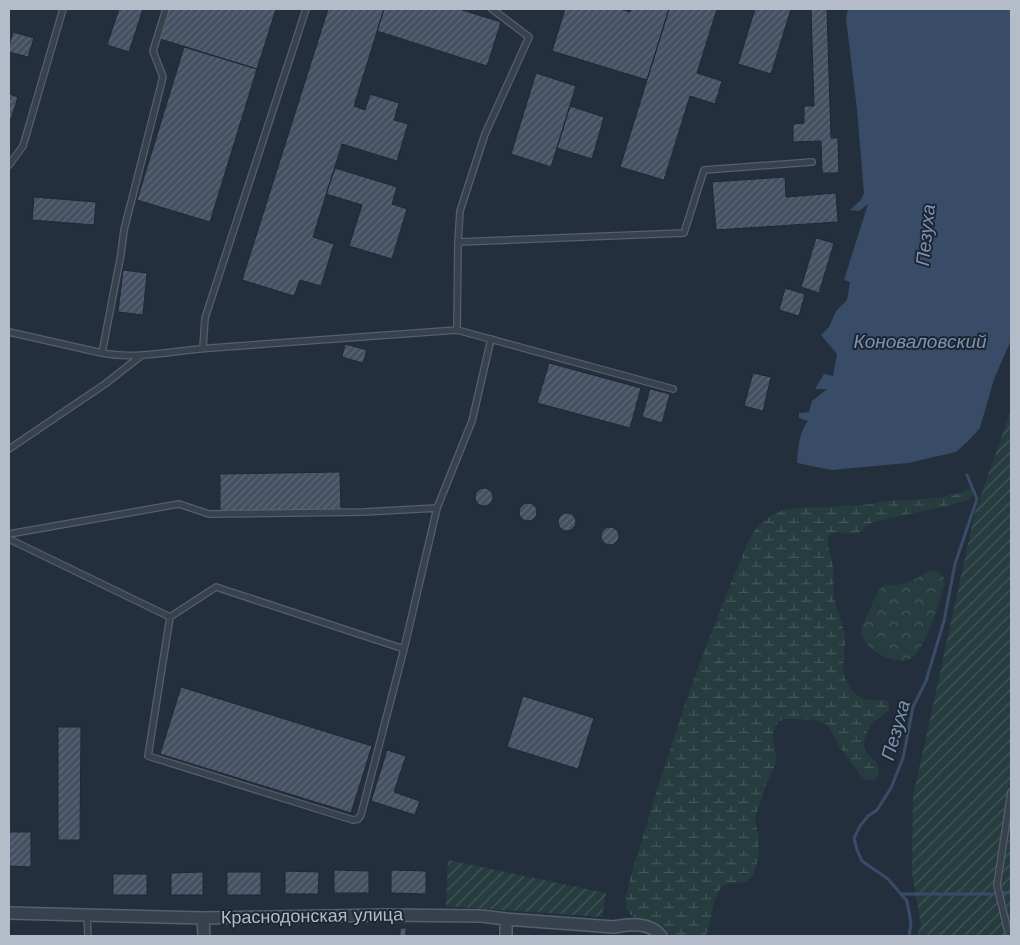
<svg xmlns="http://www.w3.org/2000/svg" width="1020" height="945" font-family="'Work Sans',sans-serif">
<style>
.forest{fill:url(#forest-crowns)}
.wetland{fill:url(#wetland-marsh)}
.garden{fill:url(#garden-furrows)}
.water{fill:#394c67}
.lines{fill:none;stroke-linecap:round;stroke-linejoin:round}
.stream{stroke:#394c67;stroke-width:3}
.building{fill:url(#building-hatch);stroke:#1f2835}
.lane-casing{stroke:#565f6c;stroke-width:8}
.street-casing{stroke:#565f6c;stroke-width:14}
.lane{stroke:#38414e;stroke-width:5.5}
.street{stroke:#38414e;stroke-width:11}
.labels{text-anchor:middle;stroke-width:4;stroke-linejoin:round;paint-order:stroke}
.street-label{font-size:18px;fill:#b4bcc9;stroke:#1d2633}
.water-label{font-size:19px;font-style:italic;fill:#7c92b1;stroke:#1d2633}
</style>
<defs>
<pattern id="forest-crowns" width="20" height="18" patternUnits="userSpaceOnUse" patternTransform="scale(1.25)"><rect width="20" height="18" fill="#263c3f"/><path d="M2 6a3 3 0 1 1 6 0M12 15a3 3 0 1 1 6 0" fill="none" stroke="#435659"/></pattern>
<pattern id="wetland-marsh" width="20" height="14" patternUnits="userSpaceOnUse" patternTransform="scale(1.25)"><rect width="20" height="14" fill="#263c3f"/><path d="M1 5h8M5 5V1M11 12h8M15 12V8" fill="none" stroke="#435659"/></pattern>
<pattern id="garden-furrows" width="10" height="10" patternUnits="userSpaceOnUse" patternTransform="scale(1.25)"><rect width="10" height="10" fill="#263c3f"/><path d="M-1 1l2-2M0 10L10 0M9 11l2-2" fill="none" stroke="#435659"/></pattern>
<pattern id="building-hatch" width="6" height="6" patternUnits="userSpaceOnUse" patternTransform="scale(1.25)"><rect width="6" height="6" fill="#455162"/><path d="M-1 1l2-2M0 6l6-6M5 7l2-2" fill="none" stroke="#5d6877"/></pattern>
</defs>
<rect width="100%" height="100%" fill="#242f3e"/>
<path class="forest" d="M928,571C936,570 942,572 945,580C942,596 925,652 910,659C895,666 867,650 862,636C859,627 866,618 870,610C873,603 876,592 882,587C888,583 891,585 897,585C900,584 905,583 908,582C915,580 922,575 928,571Z"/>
<path class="wetland" d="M973,488L975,493L968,500L950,505L873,522L858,533L852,534L837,532L832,534L828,537C827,549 832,555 833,567C835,577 832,587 834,597C836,610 844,625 845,638C845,654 839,672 849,686C861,703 868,699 886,700L889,704V710C883,717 874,719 869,728C866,734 862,743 865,750C870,760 887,764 874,780H868L863,778L840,748L829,727L817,720L791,719H785L778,722L773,732V741L776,756L775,766L766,784L761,801L756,814L755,822L759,838V852L758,859L753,875L746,882L723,885C710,901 714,919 705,936H671C667,933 664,928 660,925C649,917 630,922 626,907C623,896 639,850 643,837C665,762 689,688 718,616C725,597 733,578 741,560C744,552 747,543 751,536C755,529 763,521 770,517C787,504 808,508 828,507C843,506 858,505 873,504C878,503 883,501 888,501C916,499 946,500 973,488Z"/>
<path class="garden" d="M1011,410V936H917L921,925L912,872L913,797L975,512Z
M448,860L606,893L602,917L446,906Z"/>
<path class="water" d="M848,9H1011V340L994,379L980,428L968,441L956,452L908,463L831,470L797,463C798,449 799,432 808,421L799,418V413L809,412L812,401L827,389H815L824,374L833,376L837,354L821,335L829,327L836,311L847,300L850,282L844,280L868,204L859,211L850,210L861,200L864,193L857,109L846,19Z"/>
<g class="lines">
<path class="stream" d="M1003,893L1011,892
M901,894H993
M909,936L911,923L907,901L888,879L862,861L857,850L854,838L860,826L868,816L877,810L891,788L903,758L913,707L926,681L944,621L955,564L977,499L967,475"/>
</g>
<path class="building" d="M119,9H143L129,52L107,45Z
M169,9H276L257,69L160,39Z
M328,9H384L354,106L365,110L370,94L399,103L394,120L408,124L397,161L342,144L313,237L334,244L321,286L300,280L294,296L242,280Z
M384,9H459L501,22L487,66L377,31Z
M565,9H620L630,12L631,9H669L647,80L552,51Z
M669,9H717L697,73L722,81L715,104L690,96L664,180L620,167Z
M755,9H791L771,74L738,64Z
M811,9H827L831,138H838L839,173H822L821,141L793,142V124L804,123V106H814Z
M13,32L34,38L28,57L9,52V46Z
M184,47L257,69L210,222L137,200Z
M536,73L576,86L551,167L511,154Z
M9,94L18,97L11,119L9,118Z
M570,106L604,117L592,159L557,148Z
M335,168L397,187L392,204L407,209L392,259L349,246L362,205L326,194Z
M785,177L786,197L836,193L838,222L716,230L712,182Z
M34,197L96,202L94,225L32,220Z
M816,238L834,243L819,293L801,287Z
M123,270L147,273L143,315L118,312Z
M785,288L805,294L799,316L779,310Z
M345,344L367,350L363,363L342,357Z
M549,363L641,388L630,428L537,403Z
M753,373L771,377L763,411L744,406Z
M650,389L670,394L662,423L642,417Z
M340,472L341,511L220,512V474Z
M475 497a9 9 0 1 1 18 0a9 9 0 1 1-18 0Z
M519 512a9 9 0 1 1 18 0a9 9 0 1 1-18 0Z
M558 522a9 9 0 1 1 18 0a9 9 0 1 1-18 0Z
M601 536a9 9 0 1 1 18 0a9 9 0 1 1-18 0Z
M181,687L372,746L351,813L160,754Z
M523,696L594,718L578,769L507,747Z
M58,727H81L80,840H58Z
M387,750L406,756L394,792L420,801L415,815L371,801Z
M9,832H31V867L9,866Z
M334,870L369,871V893H334Z
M391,870L426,871V894L391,893Z
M285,871L319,872L318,894H285Z
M203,872V895H171V873Z
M227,872H261V895H227Z
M113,874H147V895H113Z
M400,928H406V936H400Z"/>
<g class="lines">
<g class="lane-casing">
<path id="lane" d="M166,9L153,51L163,77L124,230L121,254L102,353C137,360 176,350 211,348C293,342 375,336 457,330L458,242L460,211L485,134L529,37L492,9
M9,165L23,146L63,9
M458,242L684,233L704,170L812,162
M457,330L673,389
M9,332L102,353
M203,348L205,318L306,9
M9,449L105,384L142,355
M9,534L179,504L209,514L364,512L437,508
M9,539L170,617L216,587L404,649
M170,617L148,756L353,820L358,819L361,815L404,649L437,508L472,421L491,339
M87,915L88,936
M1009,936L997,885L1011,792"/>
</g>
<g class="street-casing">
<path id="street" d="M9,913L203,918L387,915L481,916L506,919L614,927C631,924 650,922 661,936
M203,918L204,936
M506,919V936"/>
</g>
<use href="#lane" class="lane"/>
<use href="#street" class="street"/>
</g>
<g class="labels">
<g class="street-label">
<text transform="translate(312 916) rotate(-1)" y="6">Краснодонская улица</text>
</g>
<g class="water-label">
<text transform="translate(925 235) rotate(-84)" y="7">Пезуха</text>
<text x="920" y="348">Коноваловский</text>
<text transform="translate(895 730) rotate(-74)" y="7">Пезуха</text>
</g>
</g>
<rect width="1020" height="945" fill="none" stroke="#b4bcc9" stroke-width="20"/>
</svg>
